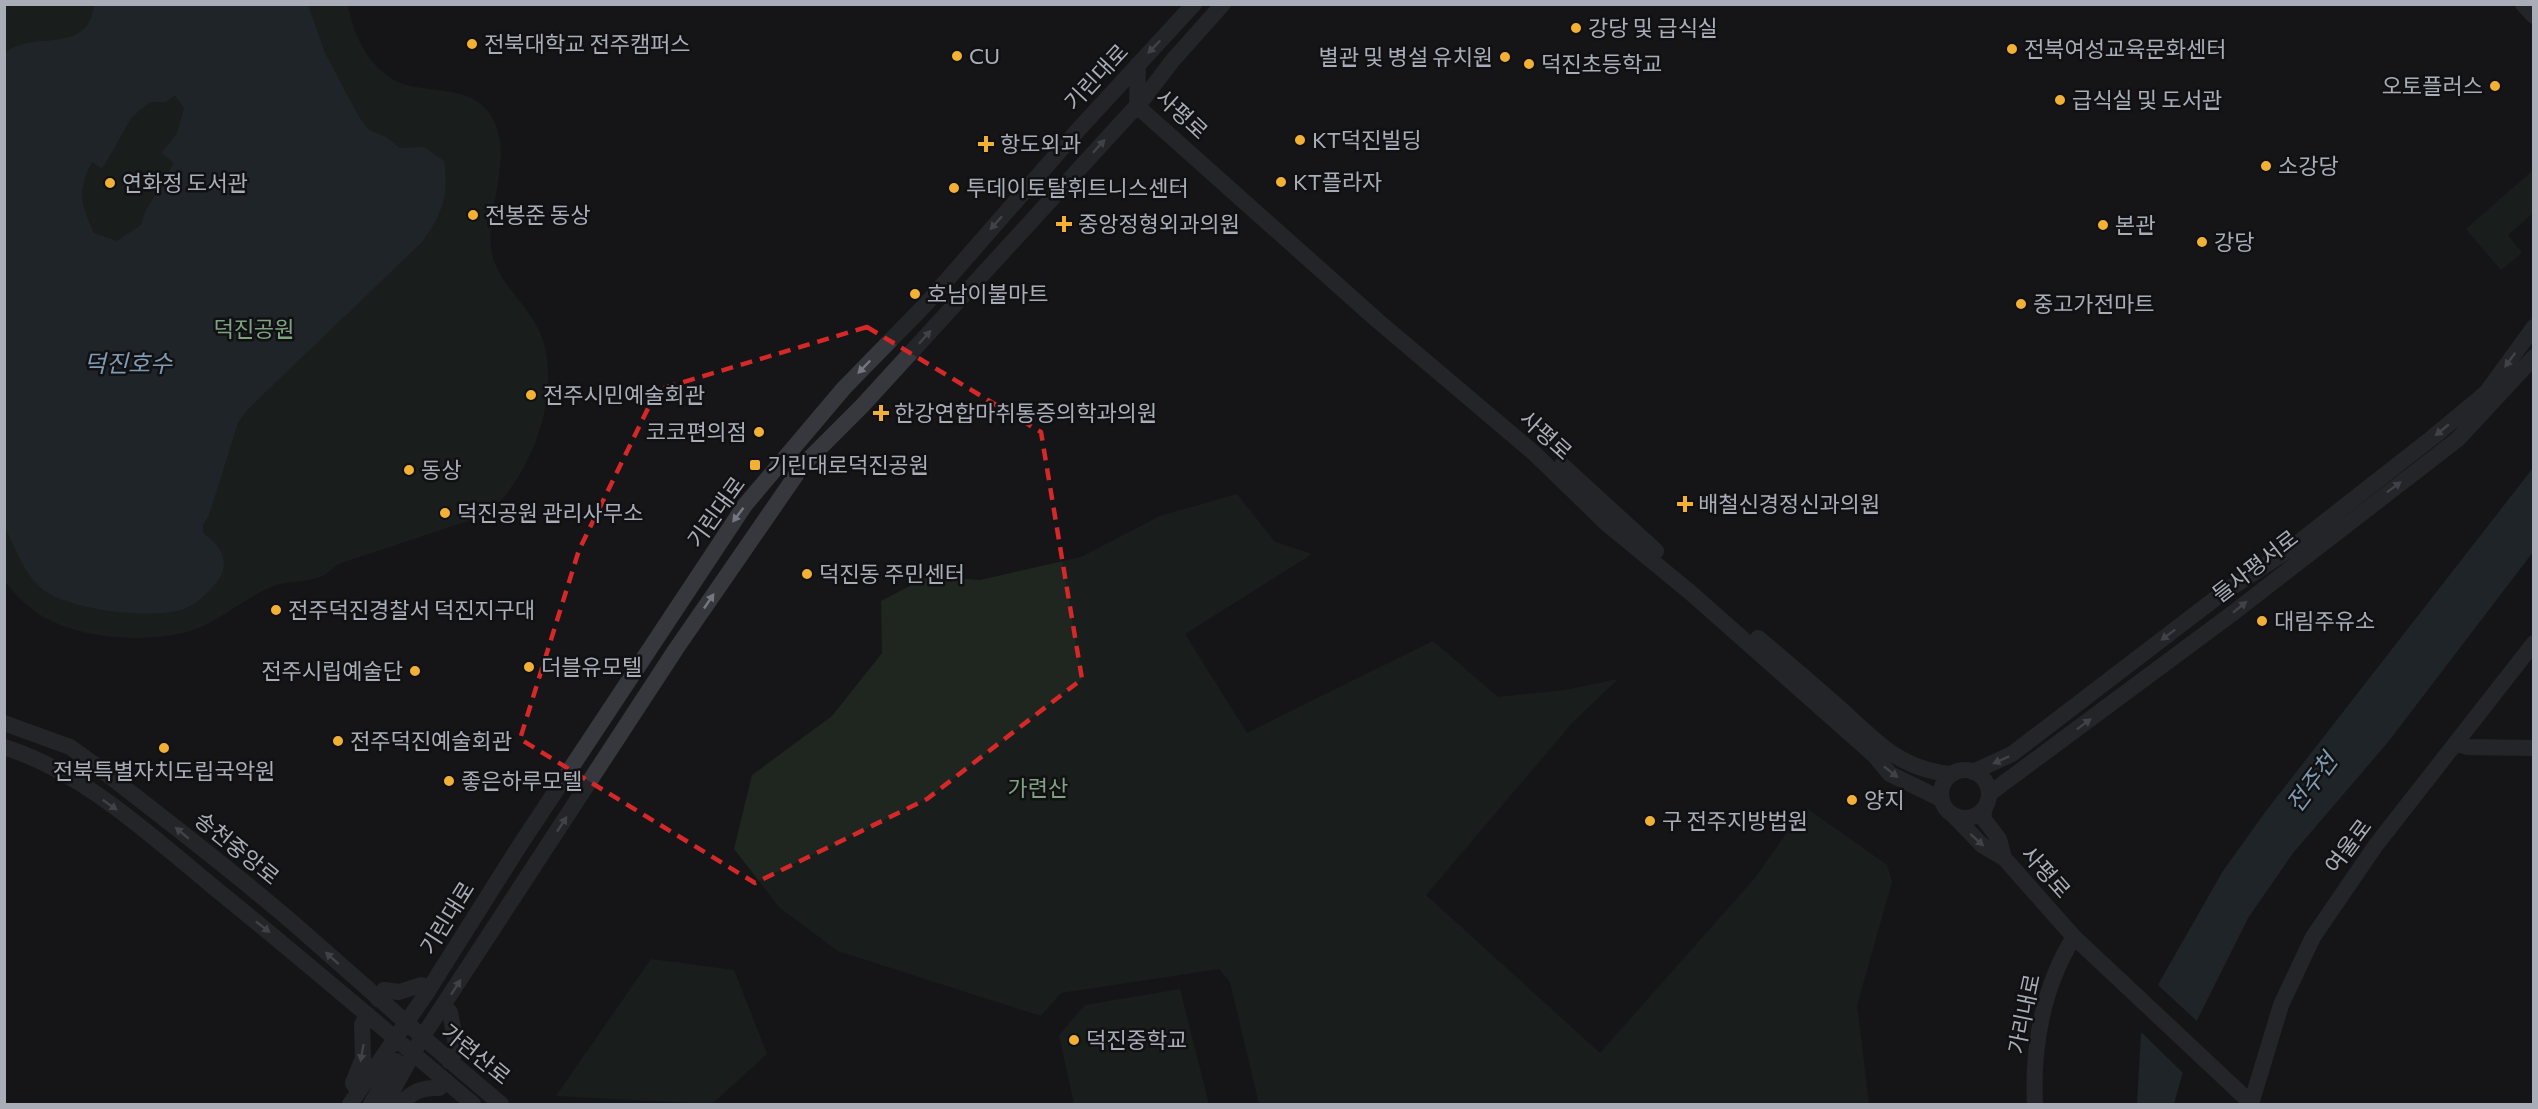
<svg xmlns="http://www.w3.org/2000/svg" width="2538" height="1109" font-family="Commissioner,'Noto Sans KR',sans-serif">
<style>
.green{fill:#1e261f}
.water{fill:#2c353c;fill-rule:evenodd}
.pier{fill:#161618}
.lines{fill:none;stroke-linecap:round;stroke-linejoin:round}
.tertiary{stroke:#37383d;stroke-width:16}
.oneway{fill:#757881}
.marked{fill:none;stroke:#d62828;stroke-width:4.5;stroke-dasharray:12 8;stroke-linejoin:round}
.poi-dot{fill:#f2b134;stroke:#111113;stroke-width:2}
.labels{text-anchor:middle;stroke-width:5;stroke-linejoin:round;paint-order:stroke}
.poi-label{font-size:22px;fill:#a8adb8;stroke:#111113;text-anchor:start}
.street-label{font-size:22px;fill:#a8adb8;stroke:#111113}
.park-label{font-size:22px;fill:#7fa381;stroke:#111113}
.water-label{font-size:24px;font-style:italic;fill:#7f9bb3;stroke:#111113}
</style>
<rect width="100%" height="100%" fill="#161618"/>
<path class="green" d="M4,5H348C353,38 374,78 410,86C435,92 468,88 487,110C518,149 486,205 491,248C495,278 519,297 534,321C569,378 534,476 486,515L338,564C333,568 326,575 320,577C305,583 287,580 271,587C245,598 222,619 196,629C150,645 73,640 33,610C22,602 13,591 4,581Z
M2533,170V213L2508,235L2522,253L2501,270L2466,229Z
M1237,494L1275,542L1312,554L1185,634L1247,733L1433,641L1498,697L1565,690L1618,679L1573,722L1426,895L1600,1053L1755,878L1805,807L1887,865L1892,882L1857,1005L1869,1104H1259L1230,982L1219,969L1061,993L1041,1016L838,951L780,908L734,849L752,775L832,716L882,653L881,601L929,576L980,580L1081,557L1160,516Z
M651,959L734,970L767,1054L712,1104L556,1096Z
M1180,989L1209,1104H1074L1059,1035L1085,1005Z"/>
<path class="water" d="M94,5H308L325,53L359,117L369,130L386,137L400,148L424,147L444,161C449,197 442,215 421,243L246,411L238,423L209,515L203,525V532C209,539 217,543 221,552C227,565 223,575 214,585C207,594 197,603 186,608C156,621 63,610 40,587C22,570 16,548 5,528V53C33,29 88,57 94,5ZM175,95L184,108L177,134L161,153L174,163L145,212L141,225L117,241L94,233C80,202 77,193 92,162L102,169L132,117L150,102H166Z
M2533,468V552L2388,742L2293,853L2248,918L2197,1020L2174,1104H2137L2141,1035L2159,983L2223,871L2266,811Z"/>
<path class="pier" d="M2156,983L2199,1023L2184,1074L2140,1031Z"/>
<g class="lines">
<path class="tertiary" d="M2523,4L2534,16
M1138,64L1137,106L1378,321L1534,453L1606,523L1691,593L1874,755L1890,774L1941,799
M1562,465L1656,551
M1758,638C1787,662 1815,686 1843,711C1878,743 1901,770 1952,774
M4,723L70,747L95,765C161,816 228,867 292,922C362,983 430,1045 501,1104
M2458,743L2467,747L2534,748
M4,747C83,772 149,834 211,885C300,957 386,1031 473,1104
M1941 794a24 24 0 1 1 48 0a24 24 0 1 1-48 0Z
M1973,772L2012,754L2220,595L2290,549L2433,437L2486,393L2534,327
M1989,794L2233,613L2458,439L2534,357
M1985,807L1983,818L1999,839L2004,858
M1954,816L1982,845L2004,858L2074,937L2252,1104
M378,999L384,990L399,992L421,985L429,989
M443,1008L450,1012L457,1050L449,1061
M358,1091L353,1083L363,1058L362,1025L367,1014
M389,1097L400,1104C413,1092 421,1087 439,1088L446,1081
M350,1104L426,994L520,845L745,505L844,388L926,304L1078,130L1194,4
M371,1104L396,1061
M385,1104L421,1039L676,649L803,465L862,406L1144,98L1173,60L1223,4
M2035,1104C2032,1047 2043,986 2074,937
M2251,1104L2281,1005L2313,937L2376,845L2534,643"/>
</g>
<defs><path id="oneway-solid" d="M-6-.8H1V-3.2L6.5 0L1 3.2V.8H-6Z" transform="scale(1.5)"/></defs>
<g class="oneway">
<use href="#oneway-solid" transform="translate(1154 47) rotate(134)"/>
<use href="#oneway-solid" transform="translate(1099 146) rotate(-48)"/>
<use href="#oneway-solid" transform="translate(996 223) rotate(132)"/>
<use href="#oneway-solid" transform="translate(925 337) rotate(-48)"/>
<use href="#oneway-solid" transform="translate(2510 360) rotate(126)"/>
<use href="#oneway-solid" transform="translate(864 367) rotate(134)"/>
<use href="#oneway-solid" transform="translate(2442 430) rotate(140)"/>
<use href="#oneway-solid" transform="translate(2394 487) rotate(-37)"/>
<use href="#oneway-solid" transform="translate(738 515) rotate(127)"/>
<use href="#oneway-solid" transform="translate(709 601) rotate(-56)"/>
<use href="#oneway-solid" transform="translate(2240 607) rotate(-39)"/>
<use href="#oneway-solid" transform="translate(2168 635) rotate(143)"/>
<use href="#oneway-solid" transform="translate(2084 724) rotate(-37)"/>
<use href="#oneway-solid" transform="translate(2001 760) rotate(156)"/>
<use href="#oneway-solid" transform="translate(1891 772) rotate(38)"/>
<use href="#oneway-solid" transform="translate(110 805) rotate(35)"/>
<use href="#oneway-solid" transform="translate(562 824) rotate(-57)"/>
<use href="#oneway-solid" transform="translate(182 833) rotate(-140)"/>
<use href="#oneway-solid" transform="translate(1977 840) rotate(42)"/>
<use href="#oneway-solid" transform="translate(263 927) rotate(38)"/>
<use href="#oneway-solid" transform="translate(332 958) rotate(-138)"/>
<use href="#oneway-solid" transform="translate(456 987) rotate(-57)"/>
<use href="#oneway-solid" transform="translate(362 1053) rotate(100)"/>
</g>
<path d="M0 0H2538V1109H0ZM867,327L1041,432L1082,679L927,799L755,883L520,739L579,550L657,390Z" fill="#161618" fill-opacity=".55" fill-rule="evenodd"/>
<path class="marked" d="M867,327L1041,432L1082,679L927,799L755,883L520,739L579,550L657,390Z"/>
<g class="poi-dot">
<circle cx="1576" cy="28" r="6"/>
<circle cx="472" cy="44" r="6"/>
<circle cx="2012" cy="49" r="6"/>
<circle cx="957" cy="56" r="6"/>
<circle cx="1505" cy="57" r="6"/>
<circle cx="1529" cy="64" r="6"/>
<circle cx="2495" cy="86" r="6"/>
<circle cx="2060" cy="100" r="6"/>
<circle cx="1300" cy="140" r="6"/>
<path d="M983 135h6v6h6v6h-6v6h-6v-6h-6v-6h6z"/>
<circle cx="2266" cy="166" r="6"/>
<circle cx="1281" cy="182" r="6"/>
<circle cx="110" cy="183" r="6"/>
<circle cx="954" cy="188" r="6"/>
<circle cx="473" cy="215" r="6"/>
<path d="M1061 215h6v6h6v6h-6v6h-6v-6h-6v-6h6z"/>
<circle cx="2103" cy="225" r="6"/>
<circle cx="2202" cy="242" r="6"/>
<circle cx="915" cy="294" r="6"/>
<circle cx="2021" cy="304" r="6"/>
<circle cx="531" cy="395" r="6"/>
<path d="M878 404h6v6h6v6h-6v6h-6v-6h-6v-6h6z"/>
<circle cx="759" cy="432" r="6"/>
<rect x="749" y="459" width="12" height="12" rx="3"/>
<circle cx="409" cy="470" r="6"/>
<path d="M1682 495h6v6h6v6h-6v6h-6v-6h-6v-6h6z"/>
<circle cx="445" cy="513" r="6"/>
<circle cx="807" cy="574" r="6"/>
<circle cx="276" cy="610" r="6"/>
<circle cx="2262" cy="621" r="6"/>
<circle cx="529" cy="667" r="6"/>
<circle cx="415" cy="671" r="6"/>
<circle cx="338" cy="741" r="6"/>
<circle cx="164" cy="748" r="6"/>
<circle cx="449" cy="781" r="6"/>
<circle cx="1852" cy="800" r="6"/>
<circle cx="1650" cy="821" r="6"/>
<circle cx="1074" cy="1040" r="6"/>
</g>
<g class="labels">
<g class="poi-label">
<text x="1588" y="36">강당 및 급식실</text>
<text x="484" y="52">전북대학교 전주캠퍼스</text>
<text x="2024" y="57">전북여성교육문화센터</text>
<text x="969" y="64">CU</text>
<text x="1493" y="65" text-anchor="end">별관 및 병설 유치원</text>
<text x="1541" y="72">덕진초등학교</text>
<text x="2483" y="94" text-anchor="end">오토플러스</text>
<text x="2072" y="108">급식실 및 도서관</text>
<text x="1312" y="148">KT덕진빌딩</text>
<text x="1000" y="152">항도외과</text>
<text x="2278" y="174">소강당</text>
<text x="1293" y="190">KT플라자</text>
<text x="122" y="191">연화정 도서관</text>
<text x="966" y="196">투데이토탈휘트니스센터</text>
<text x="485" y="223">전봉준 동상</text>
<text x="1078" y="232">중앙정형외과의원</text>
<text x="2115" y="233">본관</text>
<text x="2214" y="250">강당</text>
<text x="927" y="302">호남이불마트</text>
<text x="2033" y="312">중고가전마트</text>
<text x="543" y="403">전주시민예술회관</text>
<text x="894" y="421">한강연합마취통증의학과의원</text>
<text x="747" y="440" text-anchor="end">코코편의점</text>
<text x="767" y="473">기린대로덕진공원</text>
<text x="421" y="478">동상</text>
<text x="1698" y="512">배철신경정신과의원</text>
<text x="457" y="521">덕진공원 관리사무소</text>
<text x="819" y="582">덕진동 주민센터</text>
<text x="288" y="618">전주덕진경찰서 덕진지구대</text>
<text x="2274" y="629">대림주유소</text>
<text x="541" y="675">더블유모텔</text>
<text x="403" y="679" text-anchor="end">전주시립예술단</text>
<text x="350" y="749">전주덕진예술회관</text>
<text x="164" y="779" text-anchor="middle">전북특별자치도립국악원</text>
<text x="461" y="789">좋은하루모텔</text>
<text x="1864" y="808">양지</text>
<text x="1662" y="829">구 전주지방법원</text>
<text x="1086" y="1048">덕진중학교</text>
</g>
<g class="street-label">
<text transform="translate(1096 77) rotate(-47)" y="8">기린대로</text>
<text transform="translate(1182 114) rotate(43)" y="8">사평로</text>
<text transform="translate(1546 435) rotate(42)" y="8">사평로</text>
<text transform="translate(716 512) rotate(-54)" y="8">기린대로</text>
<text transform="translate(2255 566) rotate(-38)" y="8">들사평서로</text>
<text transform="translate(2348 846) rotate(-53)" y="8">여울로</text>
<text transform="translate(237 848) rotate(39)" y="8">송천중앙로</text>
<text transform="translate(2046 872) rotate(48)" y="8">사평로</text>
<text transform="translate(447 918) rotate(-58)" y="8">기린대로</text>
<text transform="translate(2024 1014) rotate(-78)" y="8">가리내로</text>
<text transform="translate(476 1054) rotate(39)" y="8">가련산로</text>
</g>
<g class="park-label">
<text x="254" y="337">덕진공원</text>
<text x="1038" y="796">가련산</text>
</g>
<g class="water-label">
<text x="128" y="372">덕진호수</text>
<text transform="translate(2312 783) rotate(-53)" y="8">전주천</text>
</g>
</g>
<rect width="2538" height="1109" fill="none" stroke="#a8adb8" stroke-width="12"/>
</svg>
